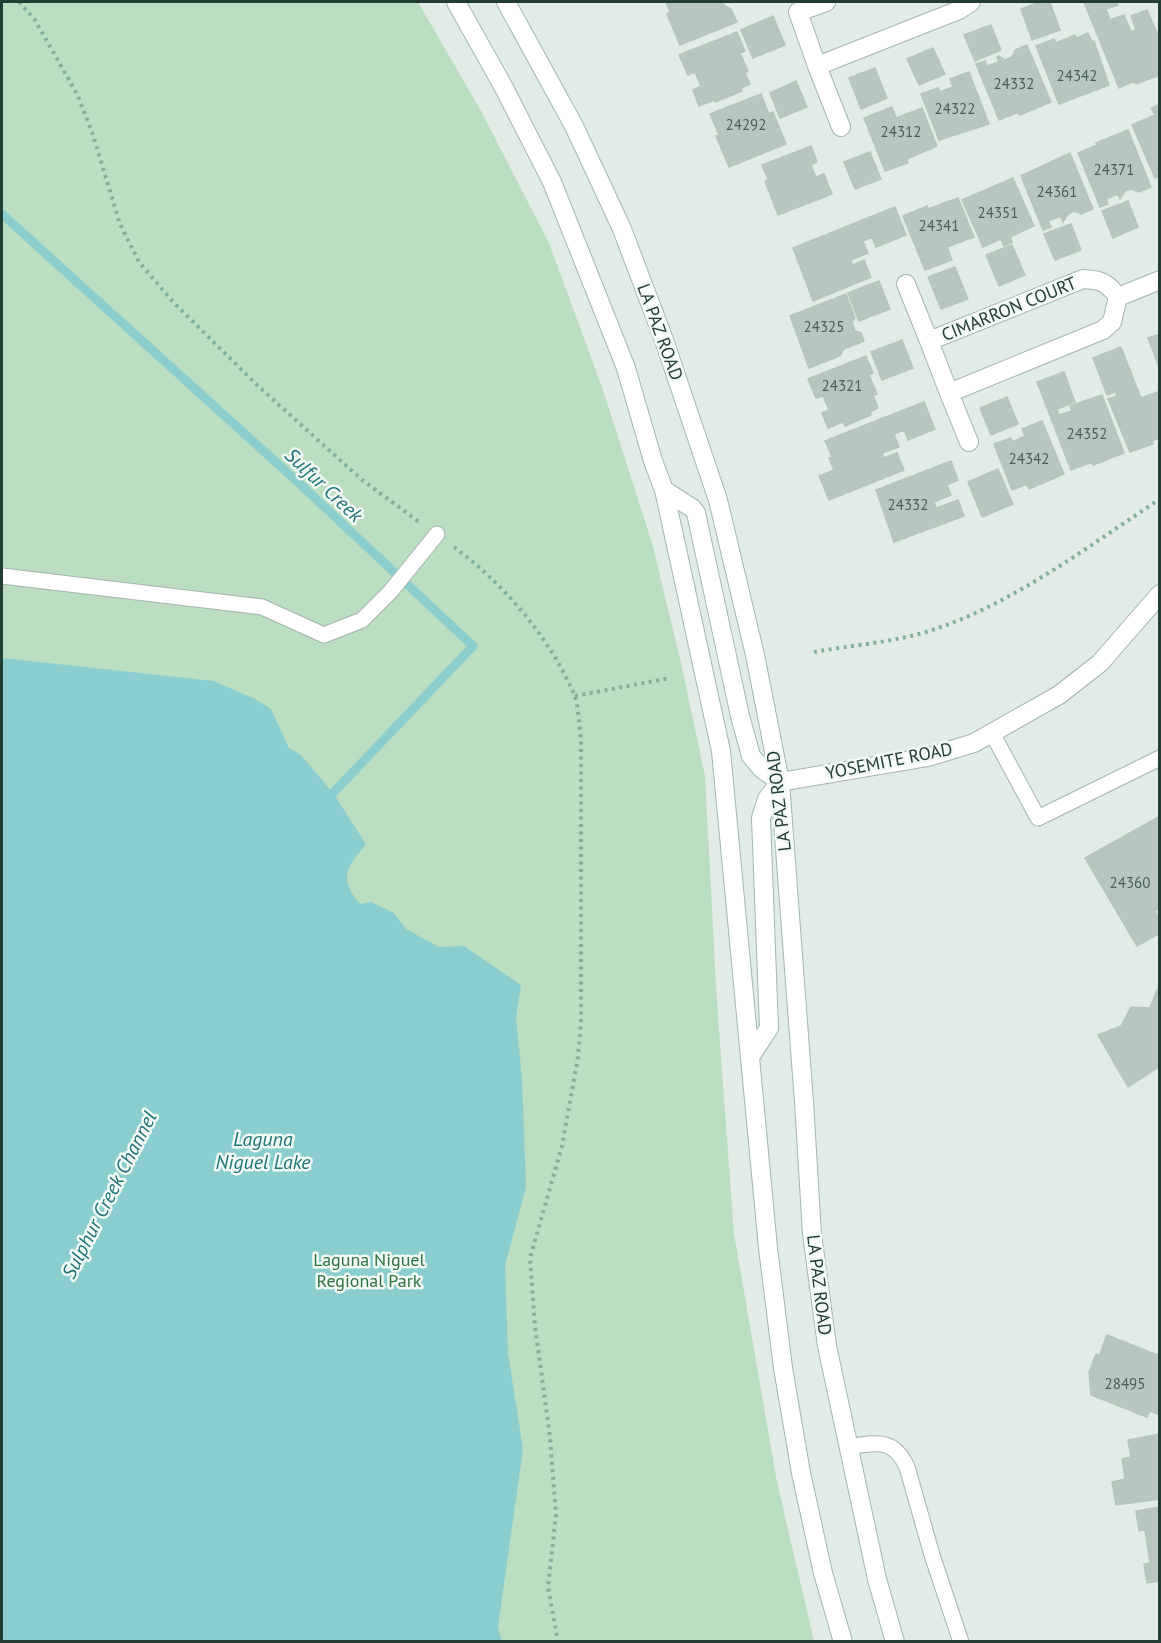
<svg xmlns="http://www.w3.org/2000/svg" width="1161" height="1643" font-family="'PT Sans',sans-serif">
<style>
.green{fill:#bbddc0}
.water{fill:#8bced0}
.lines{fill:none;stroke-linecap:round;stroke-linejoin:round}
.stream{stroke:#8bced0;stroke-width:9}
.building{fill:#b7c7bf;stroke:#b5c6bd;stroke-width:1.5}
.lane-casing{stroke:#a5b4ad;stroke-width:17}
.street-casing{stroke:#a5b4ad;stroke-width:20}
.secondary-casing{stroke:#a0b8ad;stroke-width:20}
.path{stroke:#83af9c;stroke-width:4;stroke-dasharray:3 4.5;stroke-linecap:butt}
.lane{stroke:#fff;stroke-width:15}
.street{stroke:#fff;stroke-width:18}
.secondary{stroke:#fff;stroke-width:18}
.labels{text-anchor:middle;stroke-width:5;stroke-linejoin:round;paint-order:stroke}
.number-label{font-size:15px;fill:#476056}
.street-label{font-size:18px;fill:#223d33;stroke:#f3f9f5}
.park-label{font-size:18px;fill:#2d7340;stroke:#f3f9f5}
.water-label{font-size:20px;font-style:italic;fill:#1d7378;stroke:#f3f9f5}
</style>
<rect width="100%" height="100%" fill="#e2ece6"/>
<path class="green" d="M2,2H418L481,111L549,243L603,390L652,543L680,658L705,776L717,1003L734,1234L777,1482L814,1641L2,1642Z"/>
<path class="water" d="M2,658L214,681L255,699L271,709L289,748L301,755L333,793L366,844C346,869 338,877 360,904L371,902L394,913L406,929L439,947L464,946L521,985L516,1018L522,1078L526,1187L505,1266L508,1353L523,1449L498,1627L502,1641H2Z"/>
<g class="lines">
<path class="stream" d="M2,214L300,484L473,646L333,793L328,802"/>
</g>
<path class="building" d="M666,2H722L725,6L731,9L737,22L680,45L667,14L670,12Z
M1040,2H1050L1060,30L1032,40L1021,9Z
M1084,2H1117L1118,5L1106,9L1110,20L1124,15L1131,32L1136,30L1131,16L1147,10L1160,40V75L1136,84L1135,81L1119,88Z
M773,16L785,45L753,58L741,30Z
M991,25L1001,50L975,61L964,35Z
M737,32L745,51L740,53L748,71L745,73L750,84L741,88L742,91L715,102L714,100L699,106L693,90L701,86L695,72L688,75L679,55Z
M1088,33L1092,42L1094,41L1109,85L1059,104L1036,46L1054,39L1056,43L1075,35L1076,38Z
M1027,45L1051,102L1020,115L1019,112L999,120L976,64L985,61L987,66L999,62L997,57L999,56L1005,60L1012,57L1015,50Z
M933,48L945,74L919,85L907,59Z
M875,68L887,98L861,109L849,78Z
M969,72L989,124L939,140L921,94L938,88L940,92L953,87L950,79Z
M796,81L807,107L780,118L770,93Z
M761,94L769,114L773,112L786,144L729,167L716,136L719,135L710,114Z
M1160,104V176L1155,178L1132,125L1155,115L1151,108Z
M892,107L896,118L922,108L937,146L907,159L908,163L885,171L864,118Z
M1128,130L1151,187L1139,192L1131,189L1125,191L1120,199L1118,194L1106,199L1108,204L1100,207L1078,153L1097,145L1096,143Z
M811,146L817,162L811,165L816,177L824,174L832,194L778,215L765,181L768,179L762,165Z
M870,152L881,179L855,189L844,162Z
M1070,153L1093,209L1081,214L1074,211L1068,214L1063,222L1061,216L1048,221L1051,227L1043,230L1021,176Z
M1013,178L1034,226L1010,237L1012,242L1004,246L1001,239L983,247L962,200Z
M958,198L974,237L947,247L952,260L925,270L903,216L927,206L928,209Z
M1128,201L1138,227L1113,238L1102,211Z
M895,207L906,235L876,247L872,237L863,241L868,253L851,260L853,265L864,260L871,277L813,301L793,248Z
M1071,224L1081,250L1055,260L1044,234Z
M1012,245L1025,275L999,286L986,255Z
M955,267L968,299L941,309L928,277Z
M879,281L890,309L859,321L848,293Z
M846,294L855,318L852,322L855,331L861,333L864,341L844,349L840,356L809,368L790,316Z
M1160,334V367H1159L1148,338Z
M902,340L913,368L882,380L871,352Z
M1121,347L1141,398L1160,391V437L1152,441L1153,444L1130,452L1108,399L1117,396L1115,392L1107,395L1093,358Z
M866,356L873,373L869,375L877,394L873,395L878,408L870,412L871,415L845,426L843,422L828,428L822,413L829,410L823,396L816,398L808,379Z
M1064,372L1075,402L1057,409L1059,415L1072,411L1070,406L1102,395L1124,453L1093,465L1092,462L1071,470L1037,382Z
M1007,397L1018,424L991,435L980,408Z
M924,402L935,429L908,440L904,430L894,434L899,447L882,453L884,458L897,453L904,470L829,500L819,476L834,470L829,458L832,457L825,441Z
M1042,421L1064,474L1029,489L1027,484L1012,490L994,444L1011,438L1012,442L1025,436L1022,429Z
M951,461L958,480L947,485L951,495L934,502L936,508L958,500L964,516L894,542L876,490Z
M998,469L1013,504L982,517L968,482Z
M1160,816V909L1155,911L1160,920V933L1137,946L1085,858Z
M1157,990H1160V1066L1128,1087L1098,1035L1121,1026L1131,1007L1150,1008Z
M1107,1335L1160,1356V1415L1150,1411L1147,1417L1091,1395L1089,1372L1096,1354L1099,1356Z
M1160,1434V1499L1116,1505L1112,1482L1125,1479L1122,1459L1131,1457L1128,1440Z
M1160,1507V1581L1147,1583L1144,1564L1150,1563L1145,1530L1139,1531L1136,1511Z"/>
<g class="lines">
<g class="lane-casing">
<path id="lane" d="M2,576L262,607L324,635L362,620L391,591L437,534
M992,733L1038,818L1160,758
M848,1447C876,1443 893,1437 907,1467L932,1555L961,1642"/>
</g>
<g class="street-casing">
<path id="street" d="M826,2L798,12L817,66L959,10L971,2
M817,66L841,127
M1083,279C1101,280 1107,282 1118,297L1112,322L1103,330L949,393L929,341Z
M906,284L929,341
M1118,297L1160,280
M949,393L969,442
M780,782L928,757L974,743L1059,695L1100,663L1160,594"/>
</g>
<g class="secondary-casing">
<path id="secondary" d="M456,2L503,86L552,182L626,368L653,461L664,490L721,751L768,1248L783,1368L801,1473L823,1573L843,1642
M506,2L574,126L622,229L664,340L718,500L755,655L780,782L804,1102L812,1234L827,1346L877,1579L895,1642
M664,490L692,508L696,513L740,716L751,756L762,769L780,782
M750,1057L769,1028L761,818L767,799L780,782"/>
</g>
<path class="path" d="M19,2L35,20L77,94L92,132L120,224L139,262L174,303L257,385L361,479L419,522
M454,547C504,584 549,637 574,694C579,707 579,725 581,739V1022L578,1057L562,1146L530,1258L535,1326L550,1437L556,1515L548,1587L558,1642
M814,652C853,645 898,642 935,629C1014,603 1090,545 1160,499
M575,696L670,678"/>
<use href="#lane" class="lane"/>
<use href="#street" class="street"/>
<use href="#secondary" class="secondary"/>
</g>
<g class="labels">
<g class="number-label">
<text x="1077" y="81">24342</text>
<text x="1014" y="89">24332</text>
<text x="955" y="114">24322</text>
<text x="746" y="130">24292</text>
<text x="901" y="137">24312</text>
<text x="1114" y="175">24371</text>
<text x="1057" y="197">24361</text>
<text x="998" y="218">24351</text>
<text x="939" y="231">24341</text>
<text x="824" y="332">24325</text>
<text x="842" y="391">24321</text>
<text x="1087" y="439">24352</text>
<text x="1029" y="464">24342</text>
<text x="908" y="510">24332</text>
<text x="1130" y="888">24360</text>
<text x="1125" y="1389">28495</text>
</g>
<g class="street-label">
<text transform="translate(1009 309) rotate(-22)" y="6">CIMARRON COURT</text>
<text transform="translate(660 332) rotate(70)" y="6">LA PAZ ROAD</text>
<text transform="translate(889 761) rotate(-11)" y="6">YOSEMITE ROAD</text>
<text transform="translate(779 801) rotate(-97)" y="6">LA PAZ ROAD</text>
<text transform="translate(819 1285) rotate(83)" y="6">LA PAZ ROAD</text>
</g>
<g class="park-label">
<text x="369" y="1266">Laguna Niguel<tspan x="369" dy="21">Regional Park</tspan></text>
</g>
<g class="water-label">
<text transform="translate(324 485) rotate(43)" y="7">Sulfur Creek</text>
<text x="263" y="1146">Laguna<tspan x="263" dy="23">Niguel Lake</tspan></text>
<text transform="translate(109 1195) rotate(-63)" y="7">Sulphur Creek Channel</text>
</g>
</g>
<rect width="1161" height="1643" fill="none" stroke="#223d33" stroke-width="6"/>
</svg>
